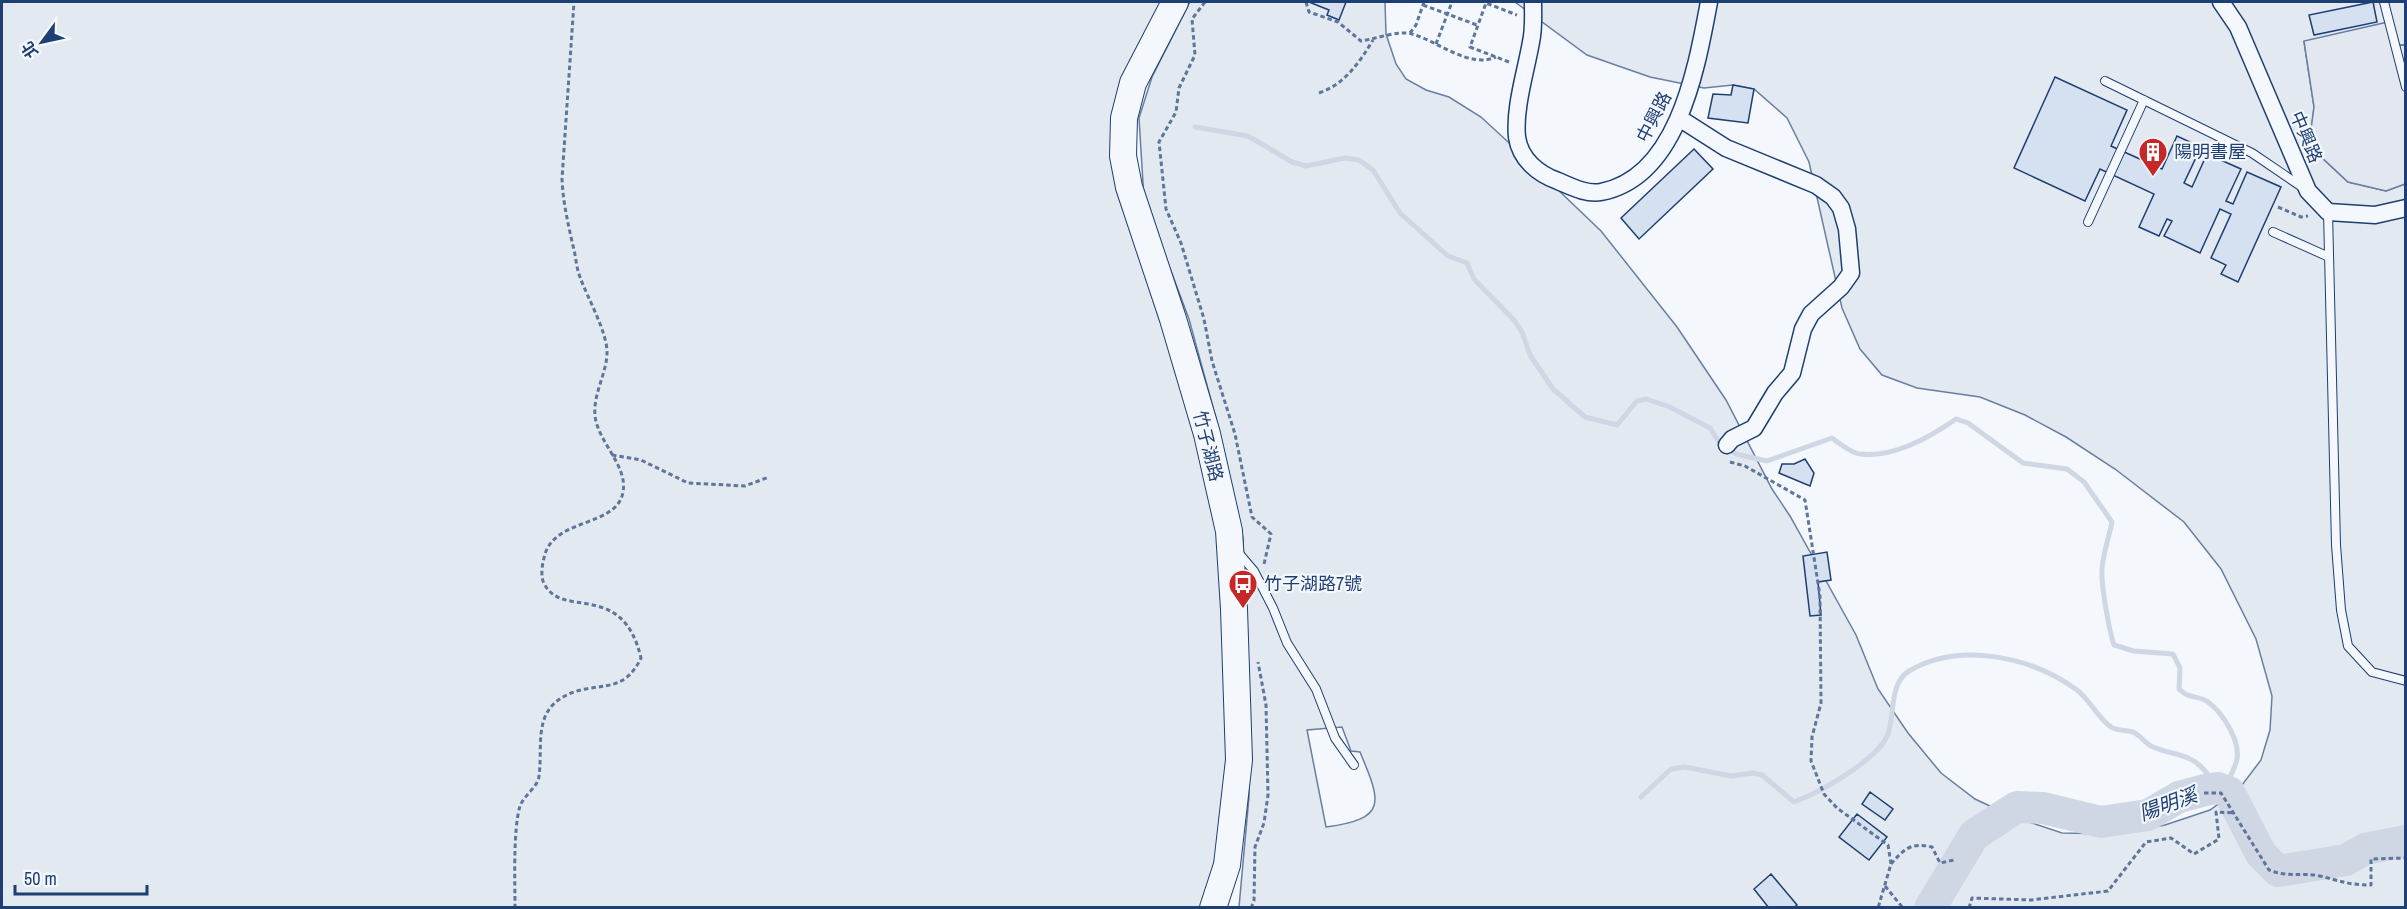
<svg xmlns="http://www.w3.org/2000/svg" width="2407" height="909" font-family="'Archivo Narrow','Noto Sans TC',sans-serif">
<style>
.green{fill:#e3e9f0;stroke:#687fa3;stroke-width:1.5;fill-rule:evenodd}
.parking{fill:#e3e8f0;stroke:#687fa3;stroke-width:1.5}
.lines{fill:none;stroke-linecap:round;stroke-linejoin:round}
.stream{stroke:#cfd7e4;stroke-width:5}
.river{stroke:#cfd7e4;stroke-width:32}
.building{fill:#d5e0f0;stroke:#1d3f73;stroke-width:1.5}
.lane-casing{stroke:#1d3f73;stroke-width:10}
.street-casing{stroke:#1d3f73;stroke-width:19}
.primary-casing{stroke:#1d3f73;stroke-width:28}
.path{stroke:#5e769c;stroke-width:3;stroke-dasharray:4.5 3;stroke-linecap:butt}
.lane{stroke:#f4f7fb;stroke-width:8}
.street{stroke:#f4f7fb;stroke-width:16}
.primary{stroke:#f4f7fb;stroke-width:26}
.labels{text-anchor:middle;stroke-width:4.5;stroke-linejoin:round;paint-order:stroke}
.street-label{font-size:18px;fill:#1d3f73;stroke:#f4f7fb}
.poi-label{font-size:18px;fill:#1d3f73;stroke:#f4f7fb;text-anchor:start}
.water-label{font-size:20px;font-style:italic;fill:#1d3f73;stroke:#f4f7fb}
</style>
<rect width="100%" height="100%" fill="#f4f7fb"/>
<path class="green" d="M2,2H1165L1119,100L1199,436L1218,530L1230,724L1222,835L1202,907L2,908Z
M1190,2H1385L1386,34L1396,64L1406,79L1426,90L1449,97L1481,117L1507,141L1601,231L1677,327L1726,400L1772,489L1790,516L1856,635L1878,689L1908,733L1941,773L1975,799L2011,816L2062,833L2117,834L2165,825L2210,810L2239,789L2261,760L2270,730L2272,696L2256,639L2221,569L2184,522L2115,469L2066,437L2025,415L1980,397L1917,388L1882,375L1860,349L1842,308L1809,162L1787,118L1754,89L1733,85L1704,88L1650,77L1587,55L1515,2H2405V45L2304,42L2314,107L2309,151L2320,156L2348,182L2386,191L2405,184V907H1239L1249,797L1250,745L1243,538L1220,433L1189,319L1144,199L1139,118L1152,77ZM1342,727L1351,751L1360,752C1381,802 1388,819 1326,827L1307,730Z"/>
<path class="parking" d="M2388,22L2393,46L2405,45V184L2386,191L2348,182L2320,156L2308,151L2314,107L2304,41Z"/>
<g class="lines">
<path class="stream" d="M1195,127L1248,136L1292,162L1306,166L1345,158L1359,160L1373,170L1400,213L1448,256L1467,263L1474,279L1514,320L1522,332L1530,355L1553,389L1585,417L1617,425L1637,401L1646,399L1670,407L1710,428L1719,442L1736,454L1767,461L1832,438C1839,443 1851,453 1860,454C1894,458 1929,438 1956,419L1968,423L2023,463L2067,469L2084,482L2112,522C2109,537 2103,554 2102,569C2101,585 2109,630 2114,645L2134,651L2173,654L2180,668L2179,689C2190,700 2199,695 2208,702C2223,713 2240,740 2237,759C2235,769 2228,780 2224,790
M1641,797L1671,769L1685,767L1731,776L1753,773L1762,775L1794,802C1819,793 1878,760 1888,734C1895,715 1889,683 1909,671C1960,641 2032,657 2077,690C2090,700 2098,718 2111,727C2117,731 2126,730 2133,732C2140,735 2144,742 2151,746C2163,752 2178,753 2190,759C2202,764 2210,778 2218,788"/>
<path class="river" d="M1930,908L1974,835L2017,807L2043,808L2101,822L2148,815L2179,797L2205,790L2218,788L2229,792L2261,854L2278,871L2346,860L2365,849L2406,841"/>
</g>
<path class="building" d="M1309,2H1346L1339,20L1327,15L1329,10Z
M2373,2L2377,22L2314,35L2309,15Z
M2055,77L2127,110L2111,146L2162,169L2177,136L2201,147L2184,183L2192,187L2207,154L2241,169L2226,201L2233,204L2247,172L2281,187L2238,282L2221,274L2226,265L2211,258L2231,214L2220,209L2200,253L2164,236L2172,221L2167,219L2159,236L2139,227L2154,194L2100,169L2085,201L2014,168Z
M1733,85L1754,89L1748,123L1708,118L1713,94L1731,95Z
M1694,149L1713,169L1639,239L1621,218Z
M1805,459L1814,473L1810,486L1779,473L1782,464H1794Z
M1827,552L1831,580L1818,582L1821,615L1810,616L1803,556Z
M1870,792L1893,809L1885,820L1862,804Z
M1857,814L1887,837L1869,860L1839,837Z
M1771,874L1797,905L1793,908H1769L1754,889Z"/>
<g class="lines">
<g class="lane-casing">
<path id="lane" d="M2384,2L2406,87
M2105,81L2252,153L2305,189
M2328,212L2336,545L2341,610L2348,646L2372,672L2406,681
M2088,222L2144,100
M2273,232L2329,257
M1237,551L1254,571L1273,608L1287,643L1316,689L1335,738L1354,765"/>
</g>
<g class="street-casing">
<path id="street" d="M1533,2C1533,15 1534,29 1531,42C1526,71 1514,108 1517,137C1520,159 1538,174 1558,181C1570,186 1587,195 1601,192C1679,177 1697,65 1709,2
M2221,2L2238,27L2308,191L2328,212L2375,215L2406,208
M1679,118L1726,148L1816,185L1833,197L1841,208L1847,229L1851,273L1841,287L1811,314L1803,329L1792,373L1775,393L1754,428L1732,439L1727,445"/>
</g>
<g class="primary-casing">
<path id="primary" d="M1175,2L1133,83L1124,118L1123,156L1129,187L1173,319L1207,434L1229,531L1234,609L1239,760L1227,865L1213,908"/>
</g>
<path class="path" d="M1205,2L1192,19L1195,55L1179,88L1176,112L1159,142L1166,209L1181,243L1204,319L1212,361L1235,434L1252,517L1271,534L1264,564
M1306,2L1309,12L1338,22L1361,41C1375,39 1399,30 1412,34C1438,41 1469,69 1496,57
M1423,5L1477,25
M1410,33L1416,25L1424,2
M1436,44L1452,2
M1509,62L1470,47L1486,3L1517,15
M1319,93C1345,84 1359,63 1373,40
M2278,207L2301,217L2308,216
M612,455L641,460L688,483L745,486L769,477
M1730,462L1745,466L1805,500L1820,596L1821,703L1812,737L1811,761L1824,794L1837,808L1888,845L1891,864L1878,908
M2204,793H2221L2269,870C2288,878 2302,872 2320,876C2341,881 2348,885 2371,885V859L2406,858
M1891,864C1904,849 1911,842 1932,847L1940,863L1954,860
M1885,886L1903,908
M515,908C515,882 513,829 520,806C524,795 538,787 539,776C543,747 533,714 563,697C594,679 622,698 641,658C622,577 559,622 543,581C541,575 542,565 544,558C552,517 617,528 623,492C628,466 598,442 595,416C593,394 606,375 607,354C608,333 587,297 580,277C576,267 576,256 573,246C568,223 563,203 562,179L574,2
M1251,908L1254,901L1255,847L1264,823L1268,795L1266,705L1258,662
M1969,908L1972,898L2031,900L2108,891L2146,842L2171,838L2194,854L2219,839L2216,812L2235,813"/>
<use href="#lane" class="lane"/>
<use href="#street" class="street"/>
<use href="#primary" class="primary"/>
</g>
<defs>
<g id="building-pin" transform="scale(1.5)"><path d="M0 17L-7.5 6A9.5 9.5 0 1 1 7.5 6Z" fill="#c62828" stroke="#f4f7fb"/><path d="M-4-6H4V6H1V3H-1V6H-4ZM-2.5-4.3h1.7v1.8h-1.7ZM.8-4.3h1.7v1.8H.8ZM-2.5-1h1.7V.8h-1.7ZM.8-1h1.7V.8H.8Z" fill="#fff"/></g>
<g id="bus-pin" transform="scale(1.5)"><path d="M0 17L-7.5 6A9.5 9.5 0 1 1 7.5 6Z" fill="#c62828" stroke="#f4f7fb"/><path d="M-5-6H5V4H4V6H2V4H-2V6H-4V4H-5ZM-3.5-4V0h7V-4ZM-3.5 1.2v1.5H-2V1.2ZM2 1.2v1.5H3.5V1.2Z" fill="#fff"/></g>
</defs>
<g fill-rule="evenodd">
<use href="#building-pin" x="2153" y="152"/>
<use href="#bus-pin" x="1243" y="584"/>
</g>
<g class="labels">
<g class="street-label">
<text transform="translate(1654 117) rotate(-63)" y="6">中興路</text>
<text transform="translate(2306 137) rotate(67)" y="6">中興路</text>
<text transform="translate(1208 446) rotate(76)" y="6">竹子湖路</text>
</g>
<g class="poi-label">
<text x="2174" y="158">陽明書屋</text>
<text x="1264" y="590">竹子湖路7號</text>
</g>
<g class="water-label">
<text transform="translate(2168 804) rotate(-20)" y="7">陽明溪</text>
</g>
</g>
<rect width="2407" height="909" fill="none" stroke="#1d3f73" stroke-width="6"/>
<g transform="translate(42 42) rotate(237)" stroke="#f4f7fb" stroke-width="4.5" paint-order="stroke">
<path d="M0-4.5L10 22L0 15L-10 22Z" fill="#1d3f73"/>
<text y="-9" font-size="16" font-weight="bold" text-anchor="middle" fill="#1d3f73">北</text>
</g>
<path d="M15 885v9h132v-9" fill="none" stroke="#1d3f73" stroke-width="3"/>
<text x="24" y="885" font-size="18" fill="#1d3f73" stroke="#f4f7fb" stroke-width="4.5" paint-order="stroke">50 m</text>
</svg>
